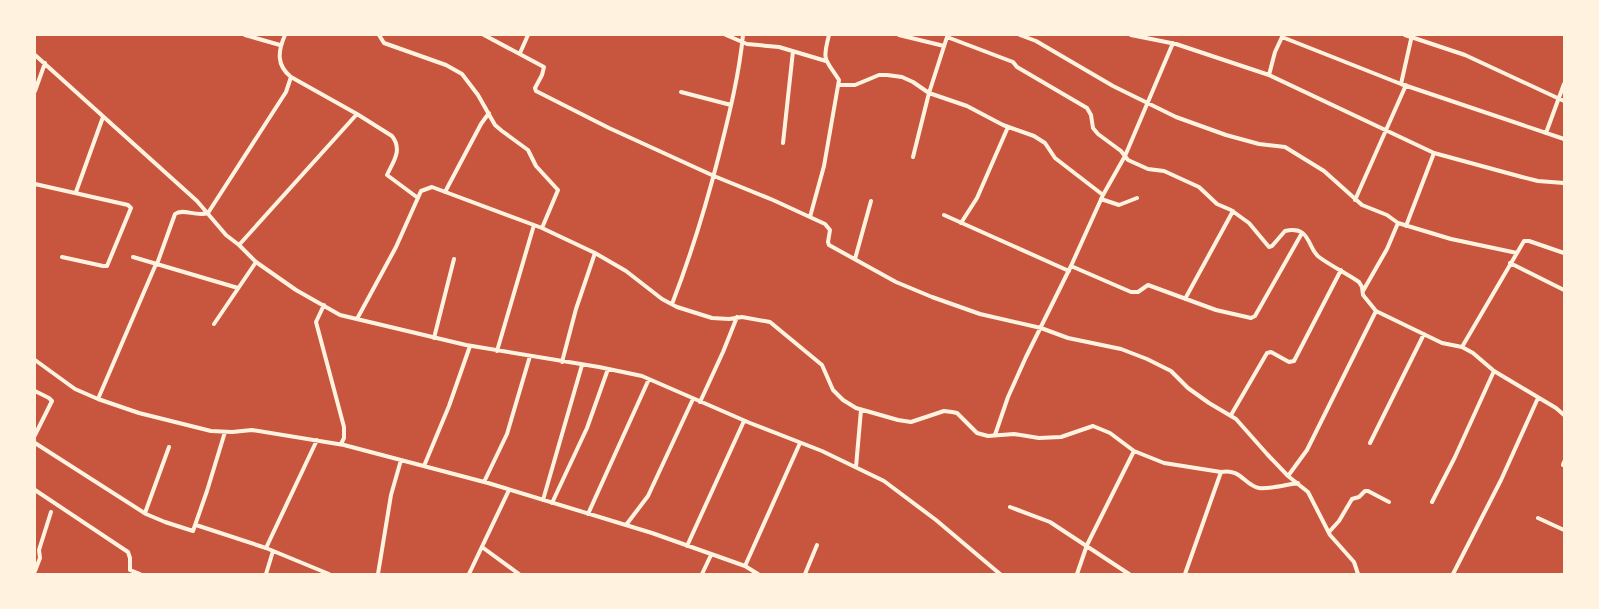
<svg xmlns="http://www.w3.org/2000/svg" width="1599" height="609" font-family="Arial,sans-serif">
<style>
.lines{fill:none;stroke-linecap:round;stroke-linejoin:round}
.minor{stroke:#fff3e0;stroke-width:4}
</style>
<rect width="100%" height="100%" fill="#c8553d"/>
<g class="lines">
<path class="minor" d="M245,35L280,45
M379,35L384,43L446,65L462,74L478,95L495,125L502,131L528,150L536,166L558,190L542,228
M484,35L544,67L542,75L535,88L536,91L609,128L714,176L773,200L825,224L830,230L828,242L829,245L896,282L932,297L980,314L1041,328L1068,338L1121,349L1147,359L1171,371L1188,388L1209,403L1236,419L1267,454L1288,476L1308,492L1330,535L1354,562L1358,574
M726,35L747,44L779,47L826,61
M899,35L944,46
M1020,35L1036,41L1113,86L1176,117L1226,135L1259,144L1285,147L1324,171L1362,205L1387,215L1398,223L1451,239L1517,253
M1131,35L1176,44L1269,75L1434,153L1522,177L1538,181L1564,183
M1405,35L1465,55L1564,101
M947,37L1013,62L1017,67L1087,108L1091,115L1093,128L1098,134L1121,151L1128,160L1148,169L1164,171L1199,187L1217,204L1231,210L1249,223L1269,247L1272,246L1285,231C1311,225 1307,248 1319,257C1331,266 1346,273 1359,282L1362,287L1363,295L1376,311L1442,343L1462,347L1473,353L1494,371L1556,408L1564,415
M520,53L528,35
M35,55L197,201L226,235L239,245L256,262L296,290L340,315L466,345L599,367L642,376L750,423L822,451L884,481L936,520L1000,574
M1269,75L1275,52L1282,37L1401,84L1564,139
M291,77L357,114L392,136C403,150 393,162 387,175L418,198
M1401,84L1412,35
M838,85H855L879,75H887L902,77L913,82L929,93L967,106L1003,125L1034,136L1045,143L1055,158L1103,195
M35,91L45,63
M681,92L731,105
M1546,133L1564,84
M783,143L793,51
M913,157L929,93L947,37
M35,184L128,205L131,208L107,266H103L62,257
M76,192L103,117
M445,192L481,124L489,113
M1101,199L1119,205L1137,198
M1355,200L1406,85
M944,215L1069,271
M810,217L824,166L839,80C825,58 822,62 829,35
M961,223L977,198L1008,127
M1406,226L1434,153
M239,245L357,114
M133,257L238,288
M855,259L871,201
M1510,263L1564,290
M157,264L175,214C183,208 196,217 208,213L286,92L291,77C276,65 278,51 285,35
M1071,266L1131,292H1138L1148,285L1216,310L1251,318L1255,316L1302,233
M1363,291L1387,249L1398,223
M1185,299L1233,211
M672,304C691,255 706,206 719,155C729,115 739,76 743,35
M324,305L316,322L344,427V438L341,444
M357,319L396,247L421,191L432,187L542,228L595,253L626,271L662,299L677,307L712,318L729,319L742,317L770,322L822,365L833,390L843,400L856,408L898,420L911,422L944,411L952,412L957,413L977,433L988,436L1014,434L1039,438L1061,437L1093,426L1110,433L1134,451L1164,463L1221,472C1241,468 1244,485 1259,488C1267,490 1289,484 1298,483
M214,324L256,262
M434,338L454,259
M1462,347L1524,241H1529L1564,253
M497,351L534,225
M35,360L75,389L98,399L139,413L211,431L232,432L252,430L344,445L488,483L652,533L745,566L758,574
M562,362L576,309L595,253
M35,391L49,398L52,401L35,435
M98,399L156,264
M700,402L723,352L737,317
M1231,415L1267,353L1271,352L1289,362L1294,361L1341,270
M995,435L1008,397L1026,357L1071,266L1103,195L1125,156L1173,43
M35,443L146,514L165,522L193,531L207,491L225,432
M1370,443L1424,334
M1563,465L1564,462
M424,466L449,406L470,346
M856,467L861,410
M1288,476L1307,450L1376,311
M484,482L507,434L530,356
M35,490L128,552L130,558V570L140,574
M543,500L582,365
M1432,502L1455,457L1494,371
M552,503L587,428L608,369
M1010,507L1050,522L1129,574
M145,513L169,447
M588,514L649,379
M1538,518L1564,530
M196,525L266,548L329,574
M626,525L648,496L693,399
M1329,532L1339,521L1352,499L1359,497L1365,491H1368L1389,502
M687,546L744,421
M482,547L519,574
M266,548L317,440
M745,566L800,443
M35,571L40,558L39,550L51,512
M266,574L273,551
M378,574L391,495L401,460
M469,574L509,490
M702,574L711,555
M805,574L817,545
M1077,574L1087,545L1134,451
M1185,574L1221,472
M1453,574L1501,480L1538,398"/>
</g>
<rect width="1599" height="609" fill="none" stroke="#fff3e0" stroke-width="72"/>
</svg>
